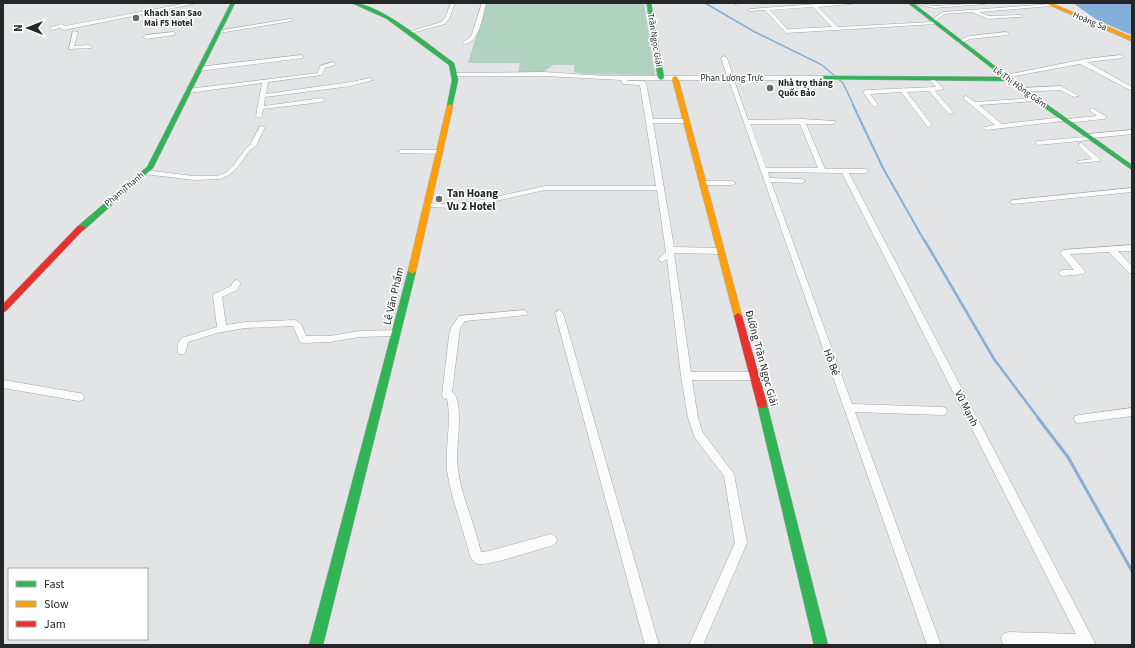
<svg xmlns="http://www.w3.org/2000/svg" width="1135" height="648" font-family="'Source Sans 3',sans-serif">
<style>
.green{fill:#b1d2c1}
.water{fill:#84afd8}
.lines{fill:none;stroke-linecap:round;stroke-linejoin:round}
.stream-far3{stroke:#84afd8;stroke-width:1.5}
.stream-far2{stroke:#84afd8;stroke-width:2}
.stream-far1{stroke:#84afd8;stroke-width:2.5}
.stream{stroke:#84afd8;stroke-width:3}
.street-casing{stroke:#a4a5a7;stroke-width:1}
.fast-casing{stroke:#a4a5a7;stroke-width:1}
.slow-casing{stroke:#a4a5a7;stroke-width:1}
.jam-casing{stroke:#a4a5a7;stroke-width:1}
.street{fill:#fbfbfb;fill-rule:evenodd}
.fast{fill:#30b455;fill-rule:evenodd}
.slow{fill:#ff9f0a;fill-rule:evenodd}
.jam{fill:#e5322d;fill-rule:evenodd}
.poi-dot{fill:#68686a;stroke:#fff;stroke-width:1.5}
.labels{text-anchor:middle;stroke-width:3;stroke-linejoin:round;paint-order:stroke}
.far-poi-label{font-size:9px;font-weight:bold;fill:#252627;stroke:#fff;text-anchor:start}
.far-street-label{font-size:9px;fill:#252627;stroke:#fff}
.poi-label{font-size:11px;font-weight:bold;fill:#252627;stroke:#fff;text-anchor:start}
.street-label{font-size:11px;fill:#252627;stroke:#fff}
</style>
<rect width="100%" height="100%" fill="#e3e4e6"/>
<path class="green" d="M486,3H644L655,75L584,74L574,72V65H554L543,72L518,73L520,63H468Z"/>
<path class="water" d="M1059,3H1132V35L1097,20L1073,3Z"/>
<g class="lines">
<path class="stream-far3" d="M705,3L753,31L822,65L843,83L854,106"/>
<path class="stream-far2" d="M853,105L883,168L925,242"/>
<path class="stream-far1" d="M925,241L994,359L1039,419"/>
<path class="stream" d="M1038,418L1068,457L1132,571"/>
<g class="street-casing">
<path id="street" d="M188,3H198L64,30L60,28L52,30L49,28L61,24L65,26Z
M451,3H455L449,19L445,24L408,34V32L441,22L445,18Z
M482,3H486C483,15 479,45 463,44V42L471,37Z
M733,3H739V4L737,5Z
M830,3H853L851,4L818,7L838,27L931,22V20L943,12L1051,4L1053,5L1051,6L979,12L989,16L1021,15V17H1019L988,19L972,12L944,14L935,22L938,23L936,24L786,33L765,10L750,11L748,10L750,9ZM813,7L832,27L787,29L770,10Z
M911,3L934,6L987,3L985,4L934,8Z
M290,19H292V21L219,33L216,31Z
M73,31L78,32L74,46L89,45L92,47L91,48L69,49Z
M173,32L175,33V35L146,39L143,37L146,35Z
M1006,32L1009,34L1008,35L970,39L959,44L956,42L969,36Z
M301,55L304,57L303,58L199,71L196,69L199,67Z
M1121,55L1123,56V58L1087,62L1132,87V91L1080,64L1004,78L1001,76L1085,59Z
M724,56L727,58L733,76H824L827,78L824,80H734L748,120L802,119L835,121V123L833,124H806L825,169H866L869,171L866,173H849L1096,645H1007L1003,644L1001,639L1003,634L1008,632L1076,634L842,173L768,172L770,178L802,179L806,181L802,183L771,182L852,404L942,407L946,408L947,411L946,414L942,415L855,412L941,645H927L729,80H627L628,81H643L646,83L653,119H685L688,121L685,123H653L674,247L721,248L725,251L721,254L674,253L691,372H755L758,373L760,376L758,379L755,380H692L698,418L703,433L734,474L747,543L703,645H689L735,543L724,476L695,438L688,418L681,376L667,259L662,262L658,259L666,252L657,190H545L482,204L452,208L427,207L423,205L427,203L452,204L482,200L545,186H656L640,85L623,84L621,80L544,76H456L454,75V73L544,72L605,76H727L721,58ZM750,124H800L818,168H766Z
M333,62L336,64L335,65L325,68L322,75L268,82L266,94L351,82L370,78L373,80L351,86L265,97L264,106L322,98L325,100L322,102L263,109L262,116L259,118L256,116L262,83L188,93L185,91L188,89L318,73L320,66Z
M932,77L944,89L935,91L954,113L949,114L929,91L907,92L932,125L929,127L927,126L901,92L870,94L878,105L875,107L873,106L863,92L866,90L936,87L929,79Z
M1061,86L1079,96L1074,97L1060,90L1022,92L1019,90L1022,88Z
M966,96L975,102L1037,98V100L1035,101L979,105L1002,124L1064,117L1067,119L1097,116L1089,110L1092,108L1107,117L1104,119L1066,123L1063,121L986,130L983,128L984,127L995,125L964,99V97Z
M260,126L265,127L256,146L250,150L237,168L229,175L220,179L194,180L144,174L141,172L144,170L194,176H217L225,173L233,166L246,148L250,145Z
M1132,130V134L1093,138L1090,140L1038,145L1035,143L1038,141L1085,137L1088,134Z
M1081,143L1100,159V161L1078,163V161L1092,159L1079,146V144Z
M401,150H439L442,152L439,154L399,153L398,152Z
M700,181H732L736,183L732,185H700Z
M1132,188V192L1013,204L1009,202L1013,200Z
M1132,245V251H1118L1132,266V274L1129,273L1109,252L1070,254L1084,270L1085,272L1084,274L1062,276L1058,273L1062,270H1074L1060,253L1063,250Z
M237,280L241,283L237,290L222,297L226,325L245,322L295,320L301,324L306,336H330L359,331L397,330L402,333L397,336L359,337L330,342L303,343L300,342L293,326L245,328L217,333L188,342L185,354H179C176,349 178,341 182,338L217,327L213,296L214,294L231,286L234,281Z
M524,310L528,313L527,315L465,321L460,328L452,392C464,399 457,445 457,458C458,490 474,521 481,552L489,551L551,534L555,536L557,540L555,544L551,546C535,550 492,565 478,564C474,563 472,560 470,556C463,527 451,499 447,470C445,446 452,422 447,399L443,398L442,395L449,336L451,328L459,316Z
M559,310L563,313L659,645H645L555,313Z
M3,380L79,393L83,394L84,397L83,400L79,401L3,388Z
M1132,408V416L1079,423L1075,422L1074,419L1075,416L1079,415Z"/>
</g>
<g class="fast-casing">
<path id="fast" d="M231,3H235L153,168L84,230H78L77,228L78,226L147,167Z
M352,3C380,3 430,46 454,63L458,80L452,107L447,106L452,80L449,65L387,19Z
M647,3H651L664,78L661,80L658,78Z
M908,3H913L1021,86L1132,165V170L1007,81L822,79V77L824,76L1003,77Z
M412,268L416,271L323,645H309L408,271Z
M762,400L766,401L767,404L828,645H814L757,404L758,401Z"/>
</g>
<g class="slow-casing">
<path id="slow" d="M1045,3H1051L1132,37V41Z
M675,76L678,78L742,316L738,319L734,316L672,78Z
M450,104L453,106L416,271L412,274L408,271L447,106Z"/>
</g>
<g class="jam-casing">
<path id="jam" d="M78,226H84L85,228L6,311L3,312V304Z
M738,313L742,316L767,404L766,407L762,408L758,407L757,404L734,316Z"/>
</g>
<use href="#street" class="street"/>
<use href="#fast" class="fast"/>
<use href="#slow" class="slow"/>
<use href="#jam" class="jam"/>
</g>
<g class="poi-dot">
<circle cx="136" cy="18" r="4"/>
<circle cx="770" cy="88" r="4"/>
<circle cx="439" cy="199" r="4"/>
</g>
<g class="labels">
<g class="far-poi-label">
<text x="144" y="16">Khach San Sao<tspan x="144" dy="10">Mai F5 Hotel</tspan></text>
<text x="778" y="86">Nhà trọ tháng<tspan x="778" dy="10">Quốc Bảo</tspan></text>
</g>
<g class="far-street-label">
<text transform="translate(1090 21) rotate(23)" y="3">Hoàng Sa</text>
<text transform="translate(655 40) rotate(81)" y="3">Trần Ngọc Giải</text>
<text x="732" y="81">Phan Lương Trực</text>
<text transform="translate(1020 87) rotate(36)" y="3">Lê Thị Hồng Gấm</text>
<text transform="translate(124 189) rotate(-40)" y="3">Phạm Thanh</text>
</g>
<g class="poi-label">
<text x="447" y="197">Tan Hoang<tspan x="447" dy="13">Vu 2 Hotel</tspan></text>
</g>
<g class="street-label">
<text transform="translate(393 296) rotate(-77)" y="4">Lê Văn Phẩm</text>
<text transform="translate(762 358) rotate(75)" y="4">Đường Trần Ngọc Giải</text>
<text transform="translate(832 362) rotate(70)" y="4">Hồ Bé</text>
<text transform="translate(967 408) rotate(63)" y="4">Vũ Mạnh</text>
</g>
</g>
<rect width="1135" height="648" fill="none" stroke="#252627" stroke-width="8"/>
<rect x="8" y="568" width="140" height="72" fill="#ffffff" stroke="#a8a8a9"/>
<rect x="16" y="581" width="20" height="6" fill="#30b455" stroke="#a8a8a9"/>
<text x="44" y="588" font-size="12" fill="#252627">Fast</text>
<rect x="16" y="601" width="20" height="6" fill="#ff9f0a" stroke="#a8a8a9"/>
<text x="44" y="608" font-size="12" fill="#252627">Slow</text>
<rect x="16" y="621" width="20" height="6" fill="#e5322d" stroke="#a8a8a9"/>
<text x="44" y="628" font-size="12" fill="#252627">Jam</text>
<g transform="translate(28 28) rotate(270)" stroke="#ffffff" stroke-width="3" paint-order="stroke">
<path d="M0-3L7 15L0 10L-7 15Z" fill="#252627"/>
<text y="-6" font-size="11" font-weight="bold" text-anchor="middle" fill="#252627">N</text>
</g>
</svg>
